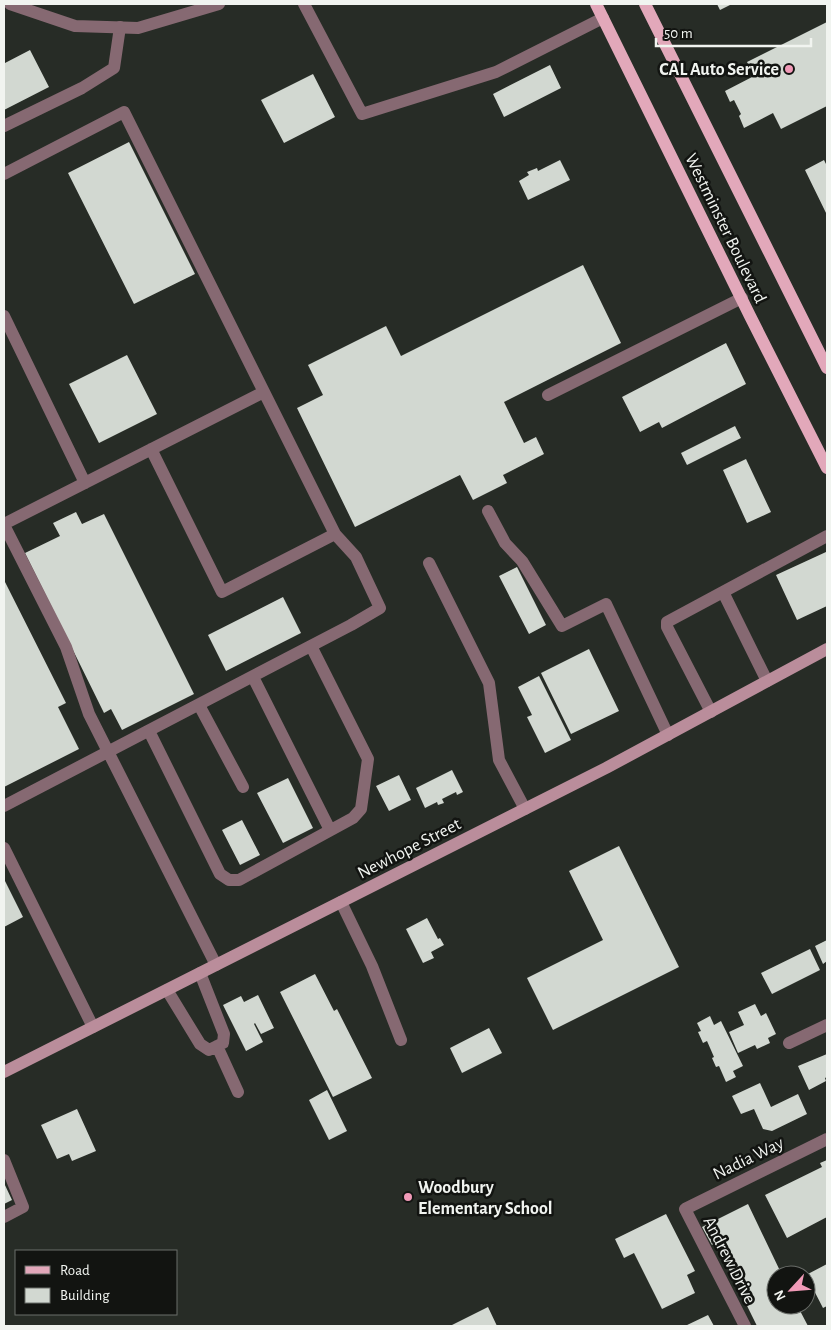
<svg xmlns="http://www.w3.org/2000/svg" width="831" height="1330" font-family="'Alegreya Sans',sans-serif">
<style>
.building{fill:#d2d8d1}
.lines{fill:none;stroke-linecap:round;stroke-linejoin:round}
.lane{stroke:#866972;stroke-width:12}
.street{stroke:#866972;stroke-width:12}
.secondary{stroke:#ba8d9b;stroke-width:12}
.primary{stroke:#e2a8ba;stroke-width:12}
.poi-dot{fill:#f09ab7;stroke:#121411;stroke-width:2}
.labels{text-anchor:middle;stroke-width:5;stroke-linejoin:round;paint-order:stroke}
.poi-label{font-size:18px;font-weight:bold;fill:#f1f4f0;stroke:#121411;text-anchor:end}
.street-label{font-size:18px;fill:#f1f4f0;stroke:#121411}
</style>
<rect width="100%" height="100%" fill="#272c26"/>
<path class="building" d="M717,4H732L720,10Z
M827,22V106L781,129L773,113L744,128L739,116L741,114L734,100L730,102L725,91L754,76L747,62Z
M30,50L49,87L4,110V60L5,63Z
M550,65L561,88L504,117L493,94Z
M313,74L335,117L284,143L261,100Z
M129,142L195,274L134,304L68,173Z
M560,160L570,180L528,200L519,181L529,175L527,172L537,168L538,171Z
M824,160L827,166V215L805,170Z
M583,265L621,343L504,402L524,443L536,437L544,454L503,475L507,483L473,500L460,475L355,527L297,408L323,395L308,365L386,326L401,356Z
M726,343L746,384L662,428L659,422L640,432L622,397Z
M127,355L157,414L99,443L69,384Z
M735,426L741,438L687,465L681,453Z
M746,459L771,512L747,523L723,470Z
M76,512L82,524L104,514L194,694L122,730L111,709L104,713L25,553L60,536L53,523Z
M826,552L827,555V606L797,620L776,575Z
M517,567L546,625L529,634L499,576Z
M4,580L66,703L58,707L79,749L4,787Z
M283,597L301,633L226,671L208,635Z
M589,649L619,711L571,734L541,673Z
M539,676L571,740L545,753L527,717L532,715L518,687Z
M452,770L463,792L457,795L456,792L442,799L444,803L438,805L437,802L425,808L416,788Z
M399,775L411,800L389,811L376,786Z
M288,778L313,828L283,843L257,793Z
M242,820L260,855L240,865L222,830Z
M619,846L679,967L553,1030L527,978L603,940L569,871Z
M4,879L23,917L4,927Z
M427,918L438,939L440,938L444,945L431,952L434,958L423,963L406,929Z
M827,940V961L823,964L815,946Z
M810,949L820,970L772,994L761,973Z
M315,974L334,1011L337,1009L372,1078L333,1097L280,992Z
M258,995L274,1028L261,1034L255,1023L254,1024L263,1042L246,1051L223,1005L241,996L244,1002Z
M755,1004L761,1016L766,1013L776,1034L768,1038L770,1043L757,1049L755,1045L738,1053L729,1032L744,1025L738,1012Z
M710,1016L714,1025L721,1021L743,1066L733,1071L736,1077L726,1082L719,1066L716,1067L712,1058L714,1057L707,1041L703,1043L698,1032L701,1031L697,1023Z
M489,1028L502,1053L462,1073L450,1048Z
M827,1054V1077L825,1078L826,1081L809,1090L798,1066Z
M760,1083L771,1107L798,1094L807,1114L772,1131L763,1129L754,1109L741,1114L732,1096Z
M327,1090L347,1131L329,1140L309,1100Z
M77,1109L96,1151L72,1161L69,1154L57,1159L41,1125Z
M827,1160V1217L787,1238L765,1195L822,1167L820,1163Z
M4,1183L12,1200L4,1204Z
M748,1204L782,1275H776V1305H797L808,1326H757L716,1243L712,1245L702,1227Z
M666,1214L695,1271L687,1275L695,1293L662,1309L634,1253L624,1258L615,1239Z
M827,1264V1306L823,1308L806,1275Z
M488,1307L497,1326H450Z
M708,1315L714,1326H685Z"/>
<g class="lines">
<path class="lane" d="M304,4L362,114L496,72L603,18
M4,126L82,88L114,68L120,27
M4,174L124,112L335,534L356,557L380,608L351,625L4,806
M4,316L85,483
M548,395L742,298
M151,449L222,592L335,534
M488,511L505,543L522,561L562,626L606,604L668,735
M4,524L264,392
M4,525L66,647L89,714L216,965
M429,563L489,683L499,760L525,809
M723,592L767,681
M253,677L330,830
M199,705L243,787
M711,712L667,627V622L827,536
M149,731L220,874L229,880H239L353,818L361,809L368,759L311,646
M4,848L93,1027
M341,902L372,966L401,1040
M167,990L200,1044L209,1050L223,1043L224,1034L200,973
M789,1043L827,1025
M217,1046L238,1092
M4,1160L23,1207L4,1217"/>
<path class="street" d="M10,4L75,26L138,28L219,4
M745,1326L685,1209L827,1139"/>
<path class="secondary" d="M4,1072L606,768L827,649"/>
<path class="primary" d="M596,4L750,316L827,468
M645,4L827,368"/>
</g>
<g class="poi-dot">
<circle cx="789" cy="69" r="5"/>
<circle cx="408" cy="1197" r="5"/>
</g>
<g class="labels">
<g class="poi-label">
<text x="779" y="75">CAL Auto Service</text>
<text x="418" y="1193" text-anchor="start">Woodbury<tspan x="418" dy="21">Elementary School</tspan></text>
</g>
<g class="street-label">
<text transform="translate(726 228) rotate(64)" y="6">Westminster Boulevard</text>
<text transform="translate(409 848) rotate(-27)" y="6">Newhope Street</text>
<text transform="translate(748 1158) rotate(-26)" y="6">Nadia Way</text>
<text transform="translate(730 1260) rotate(63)" y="6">Andrew Drive</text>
</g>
</g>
<rect width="831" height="1330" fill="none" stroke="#f1f4f0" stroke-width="10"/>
<rect x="15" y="1250" width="162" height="65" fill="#121411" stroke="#6b6e6a"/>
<rect x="25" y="1266" width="25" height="8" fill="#e2a8ba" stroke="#6b6e6a"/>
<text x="60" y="1275" font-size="15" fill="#f1f4f0">Road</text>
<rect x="25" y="1288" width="25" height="15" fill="#d2d8d1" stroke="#6b6e6a"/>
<text x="60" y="1300" font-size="15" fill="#f1f4f0">Building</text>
<g transform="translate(791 1290) rotate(244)"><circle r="24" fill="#121411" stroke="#6b6e6a"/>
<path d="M0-4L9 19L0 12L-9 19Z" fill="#f09ab7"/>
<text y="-8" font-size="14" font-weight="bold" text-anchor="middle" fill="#f1f4f0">N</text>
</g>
<path d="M656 38v8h155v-8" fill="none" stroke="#f1f4f0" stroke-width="2.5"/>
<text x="664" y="38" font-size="15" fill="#f1f4f0" stroke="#121411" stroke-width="4" paint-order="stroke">50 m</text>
</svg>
